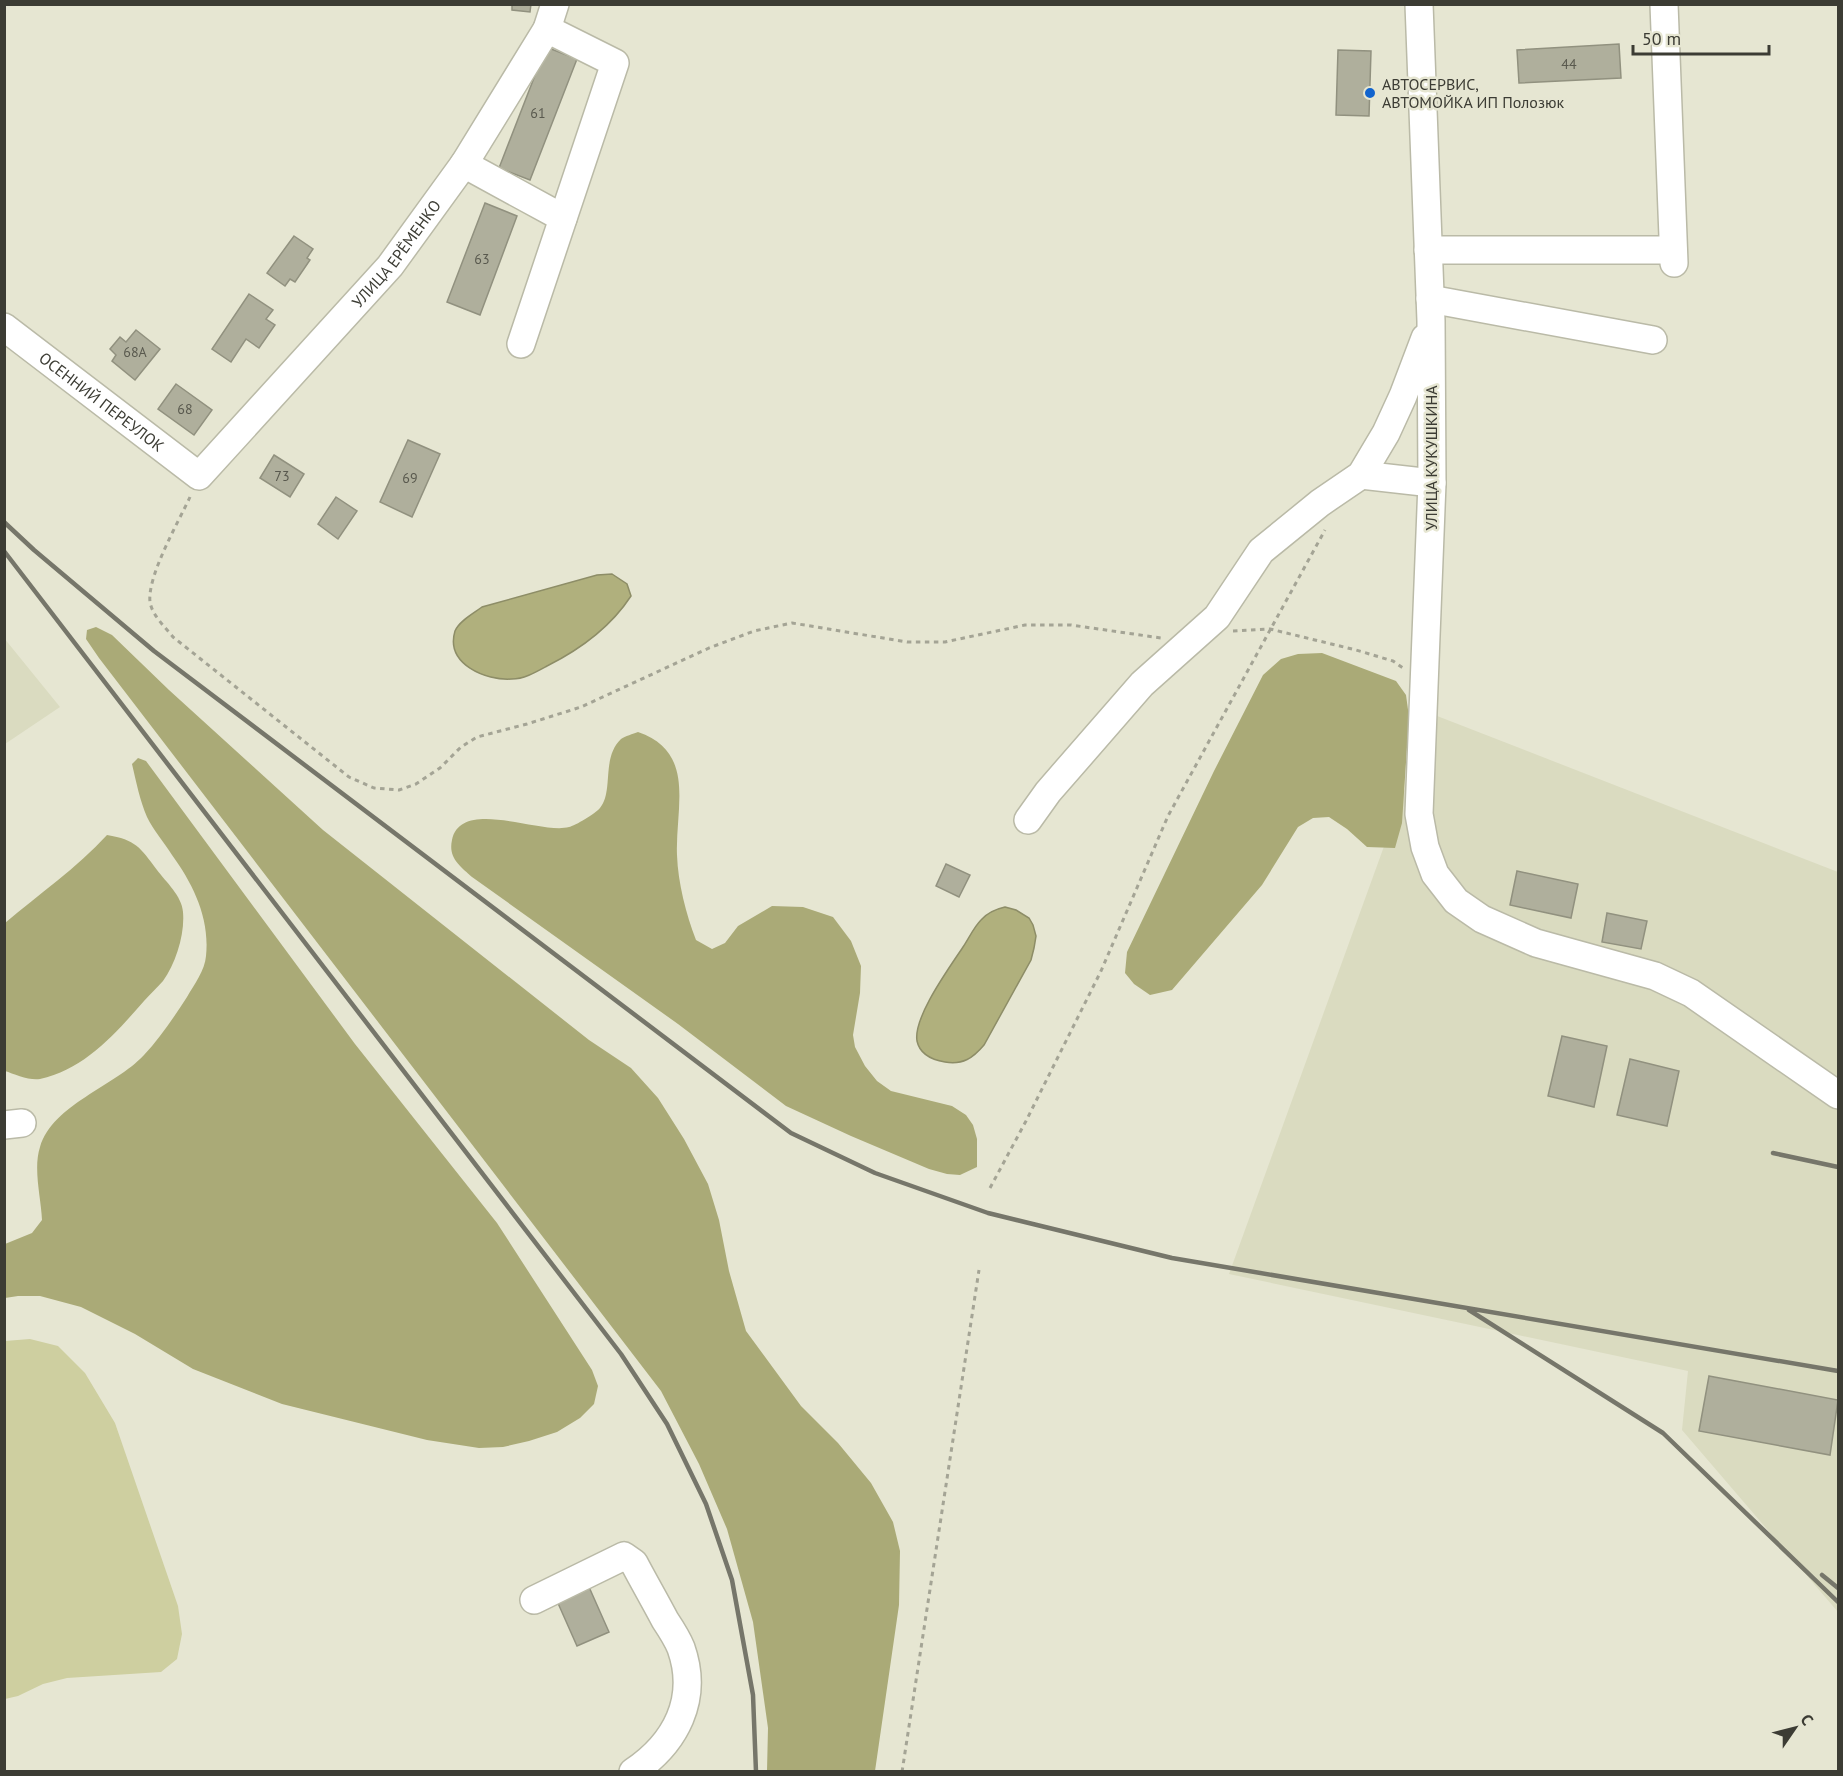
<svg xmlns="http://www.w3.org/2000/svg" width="1843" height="1776" font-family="'PT Sans',sans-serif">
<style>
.built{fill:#dadbc0}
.green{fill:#cecfa0}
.forest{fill:#aa7}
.water{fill:#b0b07d;stroke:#8d8d67;stroke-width:1.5}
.building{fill:#afaf9c;stroke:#91917f;stroke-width:1.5}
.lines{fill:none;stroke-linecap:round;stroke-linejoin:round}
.minor-casing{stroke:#babaa7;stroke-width:30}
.path{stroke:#a4a495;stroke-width:3;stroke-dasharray:4.5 4.5;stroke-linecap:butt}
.minor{stroke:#fff;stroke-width:27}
.rail{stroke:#76766a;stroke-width:4.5}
.poi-dot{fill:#1164ce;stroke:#e6e6d2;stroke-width:2}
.labels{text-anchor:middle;stroke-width:5;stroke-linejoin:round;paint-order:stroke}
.number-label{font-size:14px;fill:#59594e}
.poi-label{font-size:16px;fill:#3c3c34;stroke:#e6e6d2;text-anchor:start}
.street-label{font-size:16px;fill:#3c3c34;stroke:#e6e6d2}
</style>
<rect width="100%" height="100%" fill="#e6e6d2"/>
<path class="built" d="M4,638L60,707L5,744H4Z
M1432,714L1838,872V1612L1682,1430L1688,1371L1229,1274Z"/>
<path class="green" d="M30,1339L58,1346L85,1373L115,1423L178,1606L182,1634L177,1659L161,1672L67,1678L43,1684L18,1696L5,1699V1341Z"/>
<path class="forest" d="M96,627L112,635L169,690L323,830L589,1040L631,1068L658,1098L684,1139L708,1184L719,1220L729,1271L746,1331L801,1406L838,1443L871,1483L893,1522L900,1551L899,1605L875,1771H767L768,1728L753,1622L727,1529L699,1464L661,1391L99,658L86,639L87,630Z
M1322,653L1396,681L1406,695L1409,717L1402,823L1395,848L1367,847L1347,829L1329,817L1313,818L1298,827L1262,885L1172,990L1150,995L1134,984L1125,973L1127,952L1214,771L1263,675L1281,659L1298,654Z
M638,732C697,752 675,809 677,855C678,883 686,914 696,940L712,949L725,943L738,926L772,906L803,907L833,917L851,941L861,966L860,993L853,1035L855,1047L865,1066L877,1081L891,1091L952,1106L966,1115L973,1125L977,1139V1167L960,1175L947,1174L929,1169L851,1136L786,1106L678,1024L472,877C460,866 448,858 452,840C461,797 541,835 569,827C575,826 596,813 600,808C614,791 601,758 621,739C625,736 633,734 638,732Z
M138,758L146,761L355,1044L497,1223L592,1370L598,1386L594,1404L580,1418L557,1432L529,1441L503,1447L479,1448L427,1440L282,1404L193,1369L135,1334L81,1307L40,1296H18L5,1298V1244L32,1233L42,1220C41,1197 33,1169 40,1147C53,1104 114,1087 144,1055C160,1038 174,1017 187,997C194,985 205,970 206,956C210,918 193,884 172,855C164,842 153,830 147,817C140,801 136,781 132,764Z
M107,835C136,840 140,847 157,870C166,882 182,896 183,912C185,934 176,963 163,981C157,988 150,994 144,1001C115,1034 85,1069 40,1079C30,1081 14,1074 5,1071V923C39,894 77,868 107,835Z"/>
<path class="water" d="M612,574L627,584L631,596C610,628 581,649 547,666C536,672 524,679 512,679C486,681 445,664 455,631C459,621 474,613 482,607L597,575Z
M1005,907L1016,910L1029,918L1033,925L1036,936L1034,948L1031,960L984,1045C973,1058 963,1065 945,1062C933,1060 920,1055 917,1041C913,1017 950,967 963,947C969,938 974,927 981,920C988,912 996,909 1005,907Z"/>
<path class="building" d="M512,4H531L530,12L512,10Z
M1619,44L1621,78L1519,83L1517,50Z
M546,47L577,59L530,180L499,168Z
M1338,50L1371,51L1369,116L1336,115Z
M485,203L517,216L480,315L447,302Z
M294,236L313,249L307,258L310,260L295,282L290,279L285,286L267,273Z
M249,294L273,310L266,319L275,325L259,348L246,339L231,362L212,349Z
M136,330L160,349L135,380L112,361L116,355L110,349L120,337L126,342Z
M176,384L212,410L194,435L158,409Z
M408,440L440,454L412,517L380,502Z
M274,455L304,474L290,497L260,478Z
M336,497L357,511L338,539L318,524Z
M946,864L970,875L959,897L936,886Z
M1517,871L1578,884L1571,918L1510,905Z
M1607,913L1647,921L1641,949L1602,942Z
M1562,1036L1607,1046L1594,1107L1548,1096Z
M1630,1059L1679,1071L1667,1126L1617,1115Z
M1709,1376L1838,1400L1830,1455L1699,1431Z
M589,1587L609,1632L577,1646L557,1601Z"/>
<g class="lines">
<g class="minor-casing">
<g id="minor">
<path d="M1419,4L1431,321L1432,483L1419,814L1425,847L1435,874L1456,901L1482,919L1536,943L1655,976L1691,993L1838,1095"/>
<path d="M1664,4L1674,263"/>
<path d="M464,164L563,218"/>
<path d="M1428,250H1673"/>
<path d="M1430,299L1653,340"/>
<path id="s1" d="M4,327L199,476L390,266L464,164L547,29L555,4"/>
<path d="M521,344L615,63L547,29"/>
<path d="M1361,475L1432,483"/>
<path d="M1028,820L1048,792L1142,684L1217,617L1261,551L1320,503L1361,475L1386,433L1403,396L1425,338"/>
<path d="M4,1125L22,1123"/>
<path d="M534,1600L624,1556L634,1563C644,1582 655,1601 665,1620C671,1629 677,1638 681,1648C699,1699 676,1743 633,1772"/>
</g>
</g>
<path class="path" d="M190,497C179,521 147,576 150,602C152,615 165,627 173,637L349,777L374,788L399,790L416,784L440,768L461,747L477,737L527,724L581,707L709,648L754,631L792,623L907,642H945L1025,625H1071L1161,638
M1233,631L1270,629L1356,650L1393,661L1403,668
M990,1188L1026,1121L1101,971L1168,816L1325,530
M902,1772L979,1270"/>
<use href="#minor" class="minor"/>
<path class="rail" d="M4,522L34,550L154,651L791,1133L875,1173L988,1213L1172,1258L1838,1371
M4,551L621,1354L667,1424L706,1504L732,1580L753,1695L756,1772
M1773,1153L1838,1167
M1469,1310L1663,1433L1838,1602
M1822,1575L1838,1588"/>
</g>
<circle class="poi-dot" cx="1370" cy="93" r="6"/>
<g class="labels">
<g class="number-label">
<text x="1569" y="69">44</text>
<text x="538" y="118">61</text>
<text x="482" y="264">63</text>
<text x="135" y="357">68А</text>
<text x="185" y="414">68</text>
<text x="282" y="481">73</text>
<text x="410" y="483">69</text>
</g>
<g class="poi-label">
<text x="1382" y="90">АВТОСЕРВИС,<tspan x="1382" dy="18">АВТОМОЙКА ИП Полозюк</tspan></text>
</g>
<g class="street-label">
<text dy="6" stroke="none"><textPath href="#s1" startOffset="543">УЛИЦА ЕРЁМЕНКО</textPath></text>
<text dy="6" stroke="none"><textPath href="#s1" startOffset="123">ОСЕННИЙ ПЕРЕУЛОК</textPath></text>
<text transform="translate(1431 458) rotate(-90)" y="6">УЛИЦА КУКУШКИНА</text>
</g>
</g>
<rect width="1843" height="1776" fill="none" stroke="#3c3c34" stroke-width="12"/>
<g transform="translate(1795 1728) rotate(55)" stroke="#e6e6d2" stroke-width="4.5" paint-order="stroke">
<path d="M0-4.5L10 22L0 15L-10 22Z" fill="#3c3c34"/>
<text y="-9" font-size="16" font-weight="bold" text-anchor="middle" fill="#3c3c34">С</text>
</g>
<path d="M1633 45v9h136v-9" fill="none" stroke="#3c3c34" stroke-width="3"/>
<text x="1642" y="45" font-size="18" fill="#3c3c34" stroke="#e6e6d2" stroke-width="4.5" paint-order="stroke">50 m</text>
</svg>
